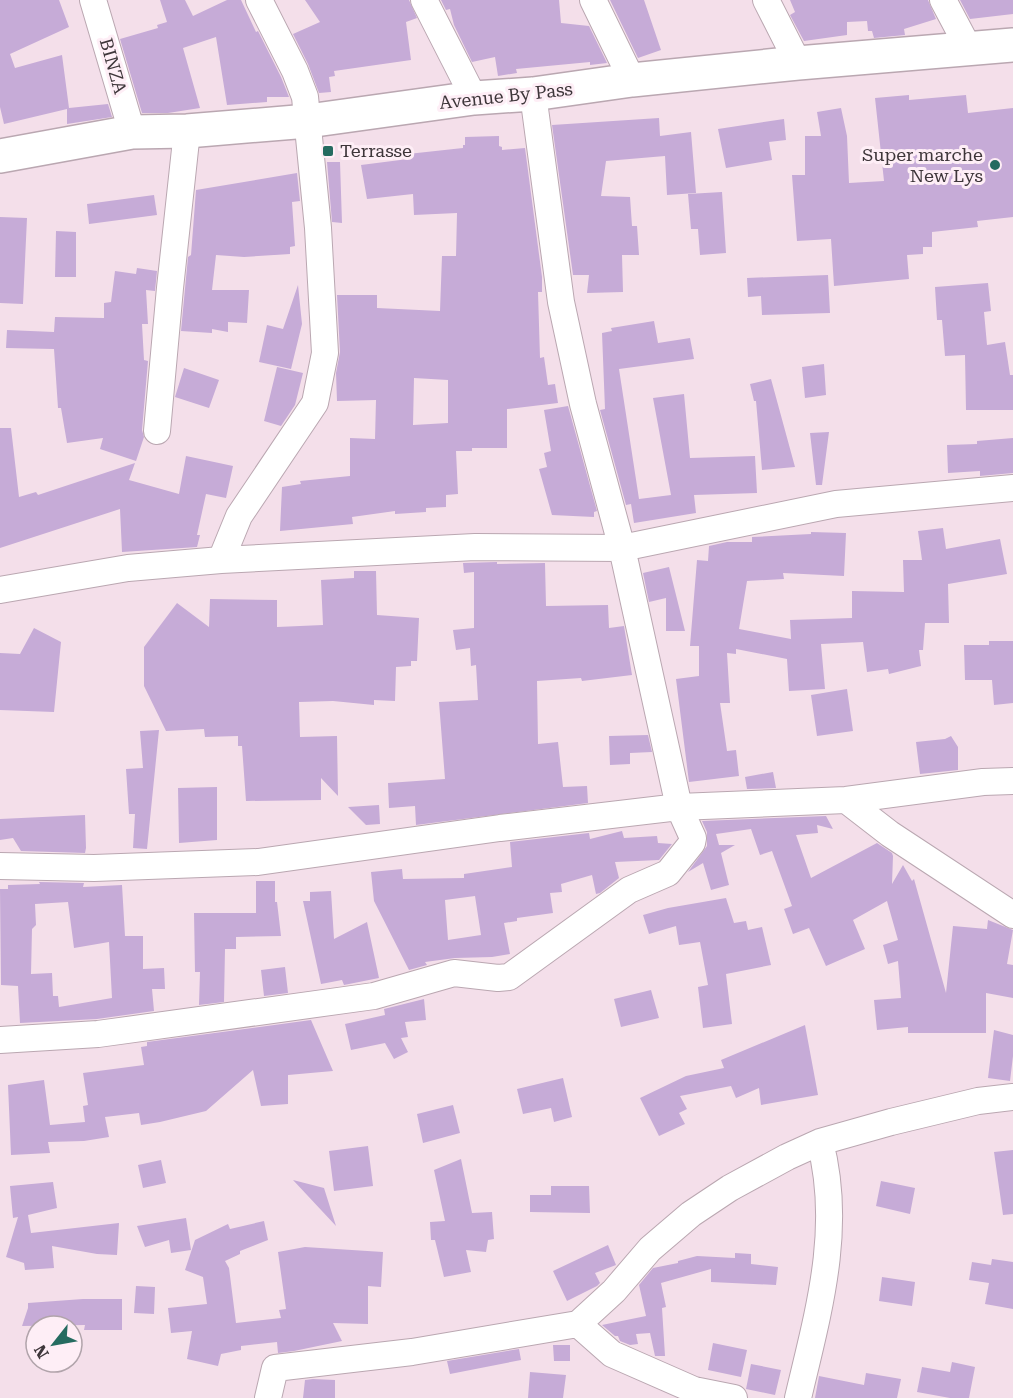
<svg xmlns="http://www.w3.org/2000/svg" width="1013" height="1398" font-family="'Roboto Serif',serif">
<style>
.building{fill:#c6abd7;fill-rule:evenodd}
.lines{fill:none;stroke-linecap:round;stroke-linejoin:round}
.minor-casing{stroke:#baa7b1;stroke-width:28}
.trunk-casing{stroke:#baa7b1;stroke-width:36}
.minor{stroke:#fff;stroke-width:26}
.trunk{stroke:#fff;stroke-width:33}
.poi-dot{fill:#256b60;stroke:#feeef6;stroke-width:2}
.labels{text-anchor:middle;stroke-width:6;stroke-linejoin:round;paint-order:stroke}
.street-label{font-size:18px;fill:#3e363a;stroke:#feeef6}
.poi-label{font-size:18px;fill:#3e363a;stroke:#feeef6;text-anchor:start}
</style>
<rect width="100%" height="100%" fill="#f4dfea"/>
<path class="building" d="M0,0H59L69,27L10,54L15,68L62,55L69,108L108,104L112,117L67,124V109L4,124L0,107Z
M160,0H185L193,16L227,0H241L256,32L258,31L281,77L289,97H267V102L227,105L216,37L183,48L200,108L168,113H142L120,39L158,28L157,25L167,22Z
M305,0H409L417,18L406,22L411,60L334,71L335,76L329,77L331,92L319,93L308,64L293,34L320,22Z
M441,0H559L561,23L589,26L607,63L590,65V62L516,69L517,73L498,76L495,57L472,62L454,25L450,9L446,10Z
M610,0H644L661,50L638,58Z
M790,0H928L936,19L904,29L905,35L874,38L872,31H868L867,21L847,22V35L804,41L790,15L795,12Z
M960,0H1013V14L970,19Z
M909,95V100L966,95L968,113L1013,108V217L977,221L978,227L932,232V247H923V254L907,255L909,279L834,286L831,239L797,241L792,175H805V136H821L817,112L841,108L847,136L849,183L884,181L875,98Z
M659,118L660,136L691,132L696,193L667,195L665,156L606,161L601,196L630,197L632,226H637L639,255H622L623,292L587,293L589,275H573L552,125Z
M784,119L786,140L769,142L772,160L726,168L718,129Z
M499,136V146L502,147V150L525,148L542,277V292H538L540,358L544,357L548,385L555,384L558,403L507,409V448H472V451H456L458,494L446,495V507L426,508V512L395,514V511L352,517L353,524L280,531L282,487L301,484L300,481L350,476V438L375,439L376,400L337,401L336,373L340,352L337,295H377V308L440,311L442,256H456L457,213L414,215L413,194L367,199L361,165L408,159V154L417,153L463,148V145H465V137ZM414,378L448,380V423L413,425Z
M327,162H340L342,223L332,222Z
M297,173L300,201L292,202L295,246L290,247V254L244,257L216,255L212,290H249L247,323L228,322V332L212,329V333L181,331L188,257L191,255L196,190Z
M722,192L726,253L700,255L698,229H691L688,194Z
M154,195L157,215L89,224L87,204Z
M0,217L27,218L23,304L0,303Z
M56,231L76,232V277H55Z
M137,268L157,271L155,291L146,290L148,324H142L144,360L148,361L142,430L144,437L136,461L100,449L103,438L67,443L61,408H58L54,349L6,348L7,330L54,332L55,317L104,318V303L111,302L115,271L136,274Z
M828,275L830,313L762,315L761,296L748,297L747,278Z
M988,283L991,311L984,312L987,345L1005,342L1010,375H1013V410H966L965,355L945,356L942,320H937L935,287Z
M298,285L302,324L291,369L259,362L267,325L283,329Z
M654,321L658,343L690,338L694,359L619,369L639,499L671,495L653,398L684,394L690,458L755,456L757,493L694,495L696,513L634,523L631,504L626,505L600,410L605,409L602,333L612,331L611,328Z
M824,364L826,395L805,398L802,367Z
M277,367L303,373L295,405L281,426L264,421Z
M184,368L219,380L209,408L175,397Z
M771,379L795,467L762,470L756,401H754L750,384Z
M568,406L597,511L594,512V517L552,515L539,469L547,467L544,453L551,451L544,410Z
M0,428H11L19,497L36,492L38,495L135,463L129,480L179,494L186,456L233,466L226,498L206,494L197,535H200L197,547L122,552L120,509L0,548Z
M829,432L822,485H816L810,433Z
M1013,438V473L980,476V471L948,473L947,445L977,444V441Z
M943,528L946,549L1000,539L1007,574L948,584L949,623H925L923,650H919L921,666L889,674L888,669L867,672L863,642L821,644L825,689L789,691L787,659L736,649V654L727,653L730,703H720L727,751L736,750L739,776L689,782L676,679L699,676V646H690L697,560L708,561L709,546L727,542H752V537L811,534V532L846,533L844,576L783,573L784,579L747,581L739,629L791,639L790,620L852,618V591L904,592L903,560H922L918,531Z
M497,562V564L545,563L546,606L608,605L609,628L624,626L632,675L582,681L581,678L537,681L538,744L558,742L563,787L587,786L588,803L416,825L415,806L389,808L388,783L445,779L439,702L478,700L476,665L471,666L470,648L456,650L453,630L474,628V572L464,573L463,563Z
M669,567L685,631H666V598L649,602L643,573Z
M354,571H376L377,615L419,618L417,661H411V666L396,667L395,701L374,700V705L333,701L299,702L300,737L337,736L338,796L321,778V800L246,801L242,746H238V736L205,737L204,729L166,731L144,686V647L177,603L209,627L210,599L277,600V627L323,625L321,580L354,578Z
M34,628L61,642L54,712L0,710V653L20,654Z
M989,641H1013V703L994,705L992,680H965L964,645H989Z
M847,689L853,731L817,736L811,695Z
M159,730L147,849L133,848L135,814H129L126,769L143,768L140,731Z
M648,735L652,752L630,753V764L610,765L609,736Z
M951,736L958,747V770L920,774L916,742L945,739Z
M773,772L776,788L747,789L745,777Z
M217,787V840L179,843L178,788Z
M379,805L380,824L366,825L348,807Z
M85,815L86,848L85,853L21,851L13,838L0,840V819Z
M826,816L833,829L817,825L818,833L796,835L811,878L877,843L892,853L893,856L892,884L903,865L912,881L914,879L946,993L953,926L987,929L988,920L1013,930L1007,964L1013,965V998L986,993V1033H908V1027L877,1030L874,1000L901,998L898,961L888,964L883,945L898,940L887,901L853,920L865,949L826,966L809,928L793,934L784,909L792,906L772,851L760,855L751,829L716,834L719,845H735L721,853L729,885L711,890L703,863L688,872L707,846V832L702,821Z
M622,831L624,838L657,836L658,843L672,844L659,860L615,862L619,878L600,893L596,894L592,875L561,884L562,892L550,893L553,913L517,918V921L504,923L510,954L492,957L455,958L425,962L427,965L409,970L374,901L371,872L402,869L403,879L464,878V874L512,867L510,842L589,833L590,839ZM475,896L481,935L448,940L445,900Z
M256,881H275V902H277L281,936L236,937V949H225L224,1002L199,1005L200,972H195L194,913H256Z
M39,882L84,883L83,887L122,885L125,936H143V969L164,968L165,989H152L154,1011L97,1019L20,1023L18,986L1,985L0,889H8V885L40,884ZM68,902L74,948L109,942L112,998L59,1007L58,996H53L52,973L31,974L32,929L36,925L35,904Z
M331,891L334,939L367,922L379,978L344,985L342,980L321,984L303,901H310V892Z
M726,898L734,923L746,921L748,930L762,927L771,965L726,974L732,1024L703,1028L698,987L708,985L700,942L679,945L676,926L649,934L643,915L668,908Z
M285,967L288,993L264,996L261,970Z
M651,990L659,1018L621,1027L614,999Z
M424,999L426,1020L405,1022L408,1037L401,1038L408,1052L394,1059L385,1043L351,1050L345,1024L385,1015L384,1009Z
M311,1020L333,1071L288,1075V1104L261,1106L253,1070L206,1111L160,1122L141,1125L139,1113L105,1117L109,1137L84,1141L48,1142L50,1153L11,1155L8,1085L44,1080L50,1125L85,1122L83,1106L88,1105L83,1073L144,1065L141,1047L147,1046V1042Z
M805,1025L818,1095L761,1105L759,1088L736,1098L731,1086L680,1096L687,1109L679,1113L685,1124L659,1136L640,1098L686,1076L724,1068L721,1060Z
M994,1030L1013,1035V1056L1010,1081L988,1078Z
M563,1078L572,1117L554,1122L551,1108L523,1114L517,1089Z
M453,1105L460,1133L423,1143L417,1114Z
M368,1146L373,1186L334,1191L329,1151Z
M1013,1150V1214L1003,1215L994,1152Z
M461,1159L472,1213L492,1212L494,1239L488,1240L486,1252L466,1250L471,1272L444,1277L435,1240H431L430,1222L445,1221L434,1170Z
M161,1160L166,1183L143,1188L138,1165Z
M293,1180L324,1188L336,1226Z
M881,1181L915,1188L910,1214L876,1206Z
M53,1182L57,1208L28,1215L31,1233L119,1223L117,1255L97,1254L52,1246L54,1268L25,1270L24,1263L6,1257L18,1217L13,1218L10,1186Z
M551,1186H589L590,1213L530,1212V1195H551Z
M186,1218L191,1250L171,1253L169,1240L145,1247L137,1226Z
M264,1221L268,1240L240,1251V1254L225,1261L229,1268L236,1323L281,1318L279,1310L286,1309L278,1252L305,1247L383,1252L381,1287L368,1286V1324L333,1323L342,1341L294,1351L278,1353L277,1342L241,1346V1350L221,1354L218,1366L187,1359L192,1331L171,1333L168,1308L207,1304L203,1277L185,1270L195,1240L228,1224L230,1229Z
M608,1245L616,1265L595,1273L600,1283L597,1286L567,1301L553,1271Z
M735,1253L751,1254V1264L778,1267L776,1285L711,1282V1269L661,1283L666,1307L662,1308L665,1356H655L650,1333L636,1334L638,1344L630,1345L620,1341L618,1336H615L602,1325L646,1316L639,1285L653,1268L678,1263V1261L697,1256L735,1258Z
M992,1259L1013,1262V1309L985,1304L989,1283L969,1280L972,1262L991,1265Z
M882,1277L915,1282L912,1306L879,1301Z
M136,1286L155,1287L154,1314L134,1313Z
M83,1299H122V1330H84L85,1325L22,1326L28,1308V1303Z
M713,1343L747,1350L741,1377L708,1370Z
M553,1345H570V1361H554Z
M519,1349L521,1360L450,1374L447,1361Z
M952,1362L975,1367L969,1398H950L917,1392L922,1367L950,1372Z
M751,1364L781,1370L775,1395L746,1389Z
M530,1372L566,1375L563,1398H528Z
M866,1373L901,1379L897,1398H815L819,1376L864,1385Z
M313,1379L335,1380V1398H303L305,1380Z"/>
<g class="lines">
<g class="minor-casing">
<path id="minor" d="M93,0L132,132
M424,0L474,98
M593,0L632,80
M766,0L798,63
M943,0L969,49
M157,431L170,288L187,131
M221,560L239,516L315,403L325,353L318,228L305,97L295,71L259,0
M0,590L128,568L221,560L475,547L622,548L836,504L1013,488
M846,800L890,834L1013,915
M0,866L94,868L258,862L500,828L679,807L846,800L983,782L1013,781
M0,1040L98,1034L374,996L454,973L498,978L509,977L629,890L668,873L692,843L693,838L679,807L622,548L583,404L561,302L533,94
M578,1324L612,1354L694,1390L734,1398
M268,1398L275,1368L412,1352L578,1324L614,1291L650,1249L691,1214L730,1188L787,1157L820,1142L891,1122L978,1101L1013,1097
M798,1398C818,1313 843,1229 820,1142"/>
</g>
<g class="trunk-casing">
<path id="trunk" d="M0,156L132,132L187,131L308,121L474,98L533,94L632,80L798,63L1013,45"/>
</g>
<use href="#minor" class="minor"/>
<use href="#trunk" class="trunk"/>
</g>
<g class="poi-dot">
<rect x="322" y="145" width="12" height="12" rx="3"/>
<circle cx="995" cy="165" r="6"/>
</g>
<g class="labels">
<g class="street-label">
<text transform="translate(113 66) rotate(74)" y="6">BINZA</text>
<text transform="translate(506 96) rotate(-6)" y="6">Avenue By Pass</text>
</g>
<g class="poi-label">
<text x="340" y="157">Terrasse</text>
<text x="983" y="161" text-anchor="end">Super marche<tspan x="983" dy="21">New Lys</tspan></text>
</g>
</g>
<g transform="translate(54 1344) rotate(239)"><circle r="28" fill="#feeef6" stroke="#b1a4ab" stroke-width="1.5"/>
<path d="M0-4.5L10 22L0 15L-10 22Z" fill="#256b60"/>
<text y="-9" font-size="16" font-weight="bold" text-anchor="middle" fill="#3e363a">N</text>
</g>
</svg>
